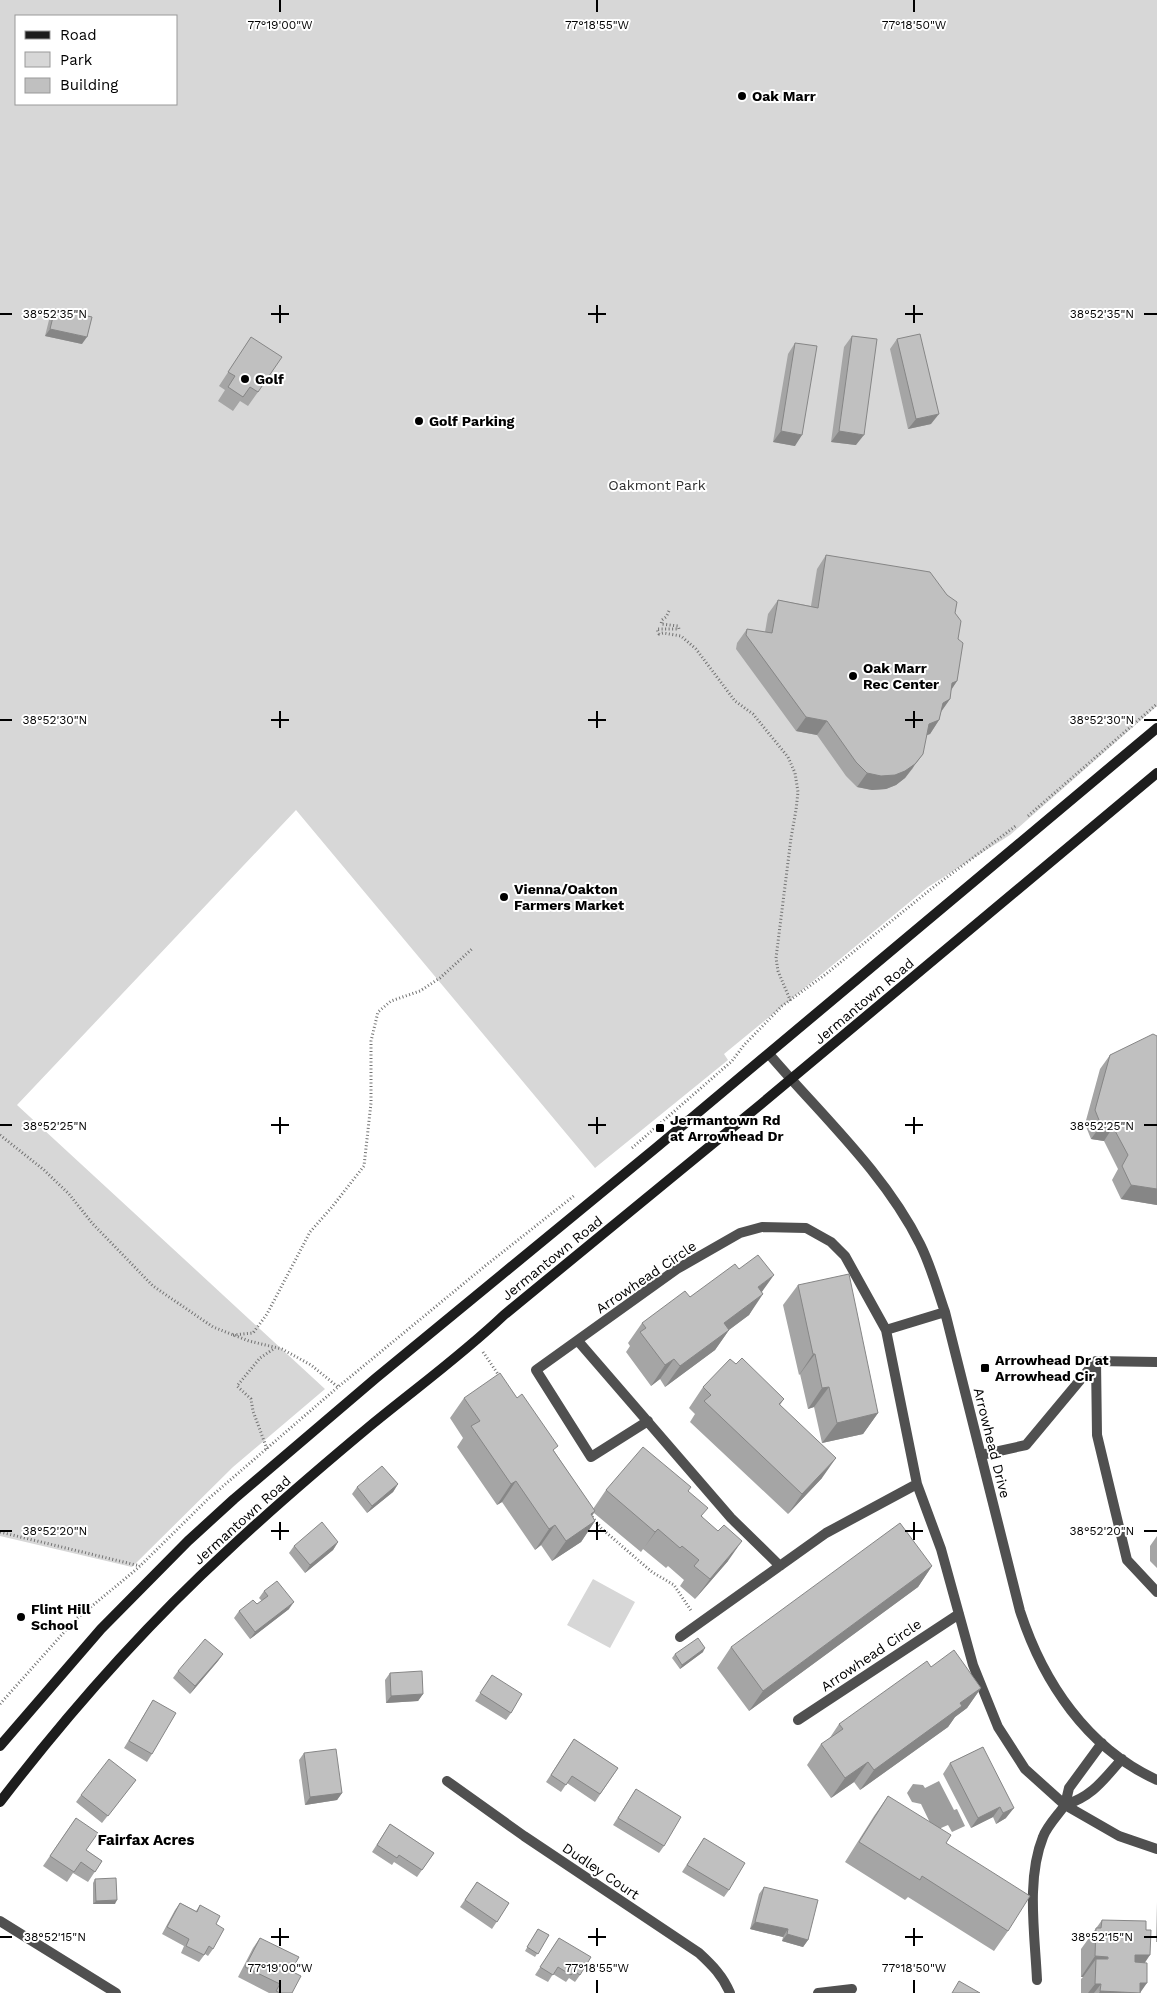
<svg xmlns="http://www.w3.org/2000/svg" width="1157" height="1993" font-family="'Work Sans',sans-serif">
<style>
.green{fill:#d7d7d7;fill-rule:evenodd}
.water{fill:#9e9e9e}
.lines{fill:none;stroke-linecap:round;stroke-linejoin:round}
.path{stroke:#727272;stroke-width:3;stroke-dasharray:1 2.5;stroke-linecap:butt}
.service{stroke:#505050;stroke-width:10}
.minor{stroke:#505050;stroke-width:10}
.secondary{stroke:#1d1d1d;stroke-width:10}
.wall{fill:#a5a5a5}
.shaded-wall{fill:#868686}
.building{fill:#c0c0c0;stroke:#868686}
.ticks{fill:none;stroke:#000;stroke-width:2}
.poi-dot{fill:#000;stroke:#fff;stroke-width:2}
.labels{text-anchor:middle;stroke-width:4;stroke-linejoin:round;paint-order:stroke}
.poi-label{font-size:14px;font-weight:bold;fill:#000;stroke:#fff;text-anchor:start}
.park-label{font-size:14px;fill:#2e2e2e;stroke:#fff}
.street-label{font-size:14px;fill:#000;stroke:#fff}
.neighbourhood-label{font-size:15px;font-weight:bold;fill:#000;stroke:#fff}
.ticks-label{font-size:12px;text-anchor:middle;fill:#000;stroke:#fff;stroke-width:4;stroke-linejoin:round;paint-order:stroke}
</style>
<rect width="100%" height="100%" fill="#fff"/>
<path class="green" d="M0,0H1157V706L1010,835L928,887L724,1054L728,1060L595,1168L296,810L17,1105L325,1389L233,1467L132,1567L0,1536ZM16,16H176V104H16Z
M593,1579L635,1602L610,1648L567,1625Z"/>
<path class="water" d="M939,1781L954,1810L957,1809L965,1826L952,1832L948,1825L934,1831L921,1804L912,1802L907,1793L913,1784L923,1785L925,1788Z"/>
<g class="lines">
<path class="path" d="M669,611L666,617L662,620L661,624L678,626L679,629H657L659,634L663,633L681,636L696,649L735,701L753,714L788,757L795,773L798,792L796,810L791,838L776,958L778,971L791,1002
M1028,816L1157,704
M0,1135L44,1170L69,1194L92,1223L153,1286L213,1327L249,1341L282,1349L311,1365L338,1387
M632,1148L732,1061L744,1045L782,1006L826,974L931,889L1017,825
M233,1335L253,1333L267,1314L310,1232L332,1207L364,1166L371,1103V1041L378,1012L391,1001L420,991L440,978L473,948
M483,1352L500,1377
M267,1449L253,1411L251,1399L237,1386L260,1358L275,1348
M590,1514L601,1528L652,1572L674,1585L692,1612
M0,1532L140,1566
M0,1704L75,1620L138,1568L207,1500L338,1387L485,1266L575,1195"/>
<path class="service" d="M1096,1361L1097,1435L1127,1560L1157,1592
M1096,1361L1157,1362
M981,1455L1026,1445L1096,1361"/>
<path class="minor" d="M769,1054C821,1115 884,1172 920,1244C931,1266 937,1289 945,1312L1020,1611C1043,1682 1087,1748 1157,1780
M886,1330L945,1312
M578,1341L731,1518L780,1566
M648,1421L591,1457L536,1370L677,1269L740,1233L762,1227L806,1228L831,1242L845,1256L886,1330L917,1484L941,1549L973,1665L998,1727L1025,1769L1065,1805L1119,1836L1157,1849
M680,1637L826,1533L917,1484
M798,1720L959,1614
M1102,1743L1069,1788L1065,1805C1093,1796 1103,1780 1122,1759
M447,1781L524,1836L699,1953C712,1965 723,1976 730,1993
M0,1921L116,1993
M1037,1980C1035,1935 1026,1879 1043,1837C1047,1826 1058,1815 1065,1805
M818,1993L852,1989"/>
<path class="secondary" d="M0,1746L101,1629L188,1541L234,1499L376,1378L657,1147L1157,728
M0,1802C69,1712 144,1627 228,1550C274,1507 322,1466 370,1426C415,1389 462,1355 504,1315L760,1105L1157,773"/>
</g>
<path class="wall" d="M55,309L82,344L45,336L50,316Z
M852,336L856,445L831,442L844,347Z
M251,337L258,392L248,406L240,401L233,411L218,401L225,390L219,386Z
M897,339L931,424L908,429L890,349Z
M795,343V446L773,442L788,354Z
M826,555L955,613L958,639L957,681L951,689L950,699L941,712L939,720L930,734L927,735L913,768L905,778L896,785L886,789L872,790L857,787L846,776L817,735L796,731L736,649L737,643L747,629L765,632L768,614L778,600L811,606L817,569Z
M1157,1036V1205L1121,1199L1112,1180L1118,1169L1104,1141L1091,1139L1085,1124L1100,1069L1110,1055Z
M739,1269L762,1292L749,1315L729,1330L715,1350L665,1387L660,1379L651,1386L626,1352L630,1346L628,1343L642,1323L690,1297Z
M798,1285L878,1413L863,1434L822,1443L814,1407L808,1409L800,1374L799,1375L783,1305Z
M736,1364L784,1399L780,1405L822,1478L788,1514L690,1422L695,1414L689,1408L703,1387Z
M464,1398L554,1451L593,1509L606,1490L688,1491L702,1516L728,1561L695,1599L680,1586L684,1580L668,1566L666,1568L643,1549L641,1552L594,1513L592,1516L595,1521L581,1542L552,1561L541,1545L535,1550L502,1502L497,1505L457,1447L463,1438L450,1418Z
M398,1484L393,1492L367,1513L352,1494L357,1487Z
M1157,1536V1568L1150,1561V1546Z
M338,1542L333,1550L305,1573L289,1553L294,1546Z
M932,1566L918,1587L749,1711L717,1668L731,1647Z
M264,1591L289,1609L250,1639L234,1618L239,1611L257,1604L262,1601L259,1598Z
M703,1652L680,1669L672,1658L675,1654Z
M223,1654L218,1661L190,1694L173,1678L178,1671Z
M931,1667L981,1688L967,1708L955,1717L948,1727L860,1790L854,1782L831,1798L807,1765L821,1744L829,1739L839,1724Z
M390,1673L423,1694L418,1701L386,1703L385,1680Z
M492,1675L511,1713L506,1720L475,1701Z
M153,1700L152,1754L147,1762L124,1748Z
M574,1739L618,1768L595,1802L567,1783L561,1792L546,1782Z
M983,1747L1006,1818L996,1824L993,1817L971,1828L943,1774L950,1763Z
M304,1753L342,1793L337,1800L305,1805L299,1760Z
M136,1780L102,1823L76,1802L81,1795Z
M636,1789L664,1846L659,1853L613,1825Z
M888,1796L1008,1931L994,1951L908,1897L905,1900L845,1862L874,1816Z
M76,1818L86,1850L102,1861L88,1882L73,1873L67,1882L43,1866Z
M390,1824L434,1853L417,1877L394,1862L392,1865L372,1852Z
M704,1838L729,1890L724,1897L682,1872Z
M95,1879L115,1904H93V1883Z
M477,1882L509,1903L492,1929L460,1907Z
M764,1887L808,1940L803,1947L782,1941L783,1937L750,1929L759,1894Z
M1157,1902V1942H1156Z
M180,1903L196,1911L200,1905L216,1924L213,1949L208,1956L205,1954L199,1962L181,1953L184,1946L162,1934L175,1910Z
M1102,1920L1145,1963L1140,1993H1081V1979L1083,1977H1081V1949Z
M538,1929L549,1935L535,1957L525,1951Z
M260,1938L291,1971L292,1993H269L238,1977L253,1948Z
M559,1938L580,1975L575,1982L569,1978L566,1982L553,1974L548,1982L535,1975Z"/>
<path class="shaded-wall" d="M50,329L87,337L82,344L45,336Z
M939,414L931,424L908,429L916,419Z
M781,431L802,435L795,446L773,442Z
M839,431L864,435L856,445L831,442Z
M957,681L948,695L952,683Z
M950,699L940,713L943,703Z
M806,717L827,721L817,735L796,731Z
M939,720L930,734L919,738L929,724Z
M923,754L905,778L896,785L886,789L872,790L857,787L867,773Z
M1101,1125L1113,1127L1104,1141L1091,1139Z
M1131,1185L1157,1189V1205L1121,1199Z
M774,1275L759,1296L758,1287Z
M763,1294L749,1315L710,1344L724,1323Z
M729,1330L715,1350L665,1387L680,1366Z
M813,1354H815L800,1374L799,1375Z
M674,1359L660,1379L651,1386L665,1365Z
M829,1387L814,1407L808,1409L822,1388Z
M878,1413L863,1434L822,1443L837,1423Z
M836,1458L822,1478L788,1514L802,1494Z
M516,1481L502,1502L497,1505L511,1484Z
M398,1484L393,1492L367,1513L372,1506Z
M595,1511L581,1531L595,1521L581,1542L552,1561L566,1541L591,1514Z
M555,1525L541,1545L535,1550L549,1529Z
M658,1529L643,1549L641,1552L655,1532Z
M742,1541L728,1561L695,1599L710,1579Z
M338,1542L333,1550L305,1573L310,1565Z
M932,1566L918,1587L749,1711L763,1691Z
M294,1602L289,1609L250,1639L255,1632Z
M705,1648L703,1652L680,1669L682,1665Z
M223,1654L218,1661L190,1694L195,1686Z
M981,1688L967,1708L955,1717L948,1727L860,1790L874,1770L960,1703Z
M423,1694L418,1701L386,1703L391,1696Z
M868,1762L854,1782L831,1798L845,1778Z
M342,1793L337,1800L305,1805L310,1797Z
M1000,1807L993,1817L971,1828L978,1818Z
M1014,1808L1006,1818L996,1824L1003,1813Z
M117,1900L115,1904H93L96,1901Z
M755,1922L788,1929L783,1937L750,1929Z
M787,1934L808,1940L803,1947L782,1941Z
M1135,1955H1150L1136,1976L1121,1975Z
M1095,1956L1108,1957L1095,1975L1096,1959L1083,1977H1081Z
M1140,1983H1147L1140,1993H1099L1100,1991Z
M1095,1984H1101L1094,1993H1088Z"/>
<path class="building" d="M55,309L92,317L87,337L50,329Z
M920,334L939,414L916,419L897,339Z
M852,336L877,339L864,435L839,431Z
M251,337L282,357L258,392L250,387L243,397L228,387L235,376L228,372Z
M795,343L817,346L802,435L781,431Z
M826,555L930,572L947,595L957,602L955,613L961,621L958,639L963,643L957,681L952,683L950,699L943,703L939,720L929,724L923,754L915,764L905,771L895,775L881,776L867,773L856,762L827,721L806,717L746,635L747,629L772,633L778,600L818,608Z
M1153,1034L1157,1036V1189L1131,1185L1122,1166L1128,1155L1113,1127L1101,1125L1095,1110L1110,1055Z
M758,1255L774,1275L758,1287L763,1294L724,1323L729,1330L680,1366L674,1359L665,1365L640,1332L646,1328L642,1323L685,1291L690,1297L735,1264L739,1269Z
M849,1274L878,1413L837,1423L829,1387L822,1388L815,1354H813L798,1285Z
M742,1358L784,1399L779,1404L836,1458L802,1494L704,1401L711,1395L703,1387L730,1359L736,1364Z
M500,1373L517,1398L522,1394L558,1446L553,1450L595,1511L591,1514L595,1521L566,1541L555,1525L549,1529L516,1481L511,1484L471,1426L480,1421L464,1398Z
M643,1447L691,1487L688,1491L708,1508L701,1516L718,1531L724,1525L742,1541L710,1579L694,1566L699,1560L682,1546L680,1548L658,1529L655,1532L606,1490Z
M382,1466L398,1484L372,1506L357,1487Z
M322,1522L338,1542L310,1565L294,1546Z
M900,1523L932,1566L763,1691L731,1647Z
M277,1581L294,1602L255,1632L239,1611L253,1600L257,1604L268,1596L264,1591Z
M698,1638L705,1648L682,1665L675,1654Z
M205,1639L223,1654L195,1686L178,1671Z
M954,1650L981,1688L960,1703L962,1706L874,1770L868,1762L845,1778L821,1744L843,1729L839,1724L927,1661L931,1667Z
M422,1671L423,1694L391,1696L390,1673Z
M492,1675L522,1694L511,1713L480,1693Z
M153,1700L176,1713L152,1754L129,1741Z
M574,1739L618,1768L600,1794L572,1776L566,1785L551,1775Z
M983,1747L1014,1808L1003,1813L1000,1807L978,1818L950,1763Z
M336,1749L342,1793L310,1797L304,1753Z
M109,1759L136,1780L108,1816L81,1795Z
M636,1789L681,1817L664,1846L618,1818Z
M888,1796L951,1835L946,1843L1030,1896L1008,1931L922,1876L920,1880L859,1842Z
M76,1818L98,1833L86,1850L102,1861L95,1872L81,1862L74,1872L50,1856Z
M390,1824L434,1853L422,1870L399,1855L397,1858L377,1845Z
M704,1838L745,1863L729,1890L687,1865Z
M116,1878L117,1900L96,1901L95,1879Z
M477,1882L509,1903L497,1922L465,1900Z
M764,1887L818,1900L808,1940L787,1934L788,1929L755,1922Z
M180,1903L197,1912L200,1905L220,1916L216,1924L224,1929L213,1949L209,1946L204,1955L186,1946L189,1939L167,1927Z
M1102,1920L1146,1921V1930H1151L1150,1955H1135V1962L1147,1963V1983H1140V1993L1100,1991L1101,1984H1095L1096,1959H1108V1957L1095,1956L1096,1928H1101Z
M538,1929L549,1935L538,1954L527,1947Z
M260,1938L299,1957L291,1971L301,1976L292,1993H280L276,1991L280,1984L245,1967Z
M559,1938L591,1957L580,1975L574,1971L571,1975L558,1967L553,1975L540,1967Z
M959,1981L980,1993H952Z"/>
<path class="ticks" d="M280,0V12M597,0V12M914,0V12M280,305V323M597,305V323M914,305V323M0,314H12M271,314H289M588,314H606M905,314H923M1144,314H1157M280,711V728M597,711V728M914,711V728M0,720H12M271,720H289M588,720H606M905,720H923M1144,720H1157M280,1117V1134M597,1117V1134M914,1117V1134M0,1125H12M271,1125H289M588,1125H606M905,1125H923M1144,1125H1157M280,1522V1540M597,1522V1540M914,1522V1540M0,1531H12M271,1531H289M588,1531H606M905,1531H923M1144,1531H1157M280,1928V1946M597,1928V1946M914,1928V1946M0,1937H12M271,1937H289M588,1937H606M905,1937H923M1144,1937H1157M280,1980V1993M597,1980V1993M914,1980V1993"/>
<g class="poi-dot">
<circle cx="742" cy="96" r="5"/>
<circle cx="245" cy="379" r="5"/>
<circle cx="419" cy="421" r="5"/>
<circle cx="853" cy="676" r="5"/>
<circle cx="504" cy="897" r="5"/>
<rect x="655" y="1123" width="10" height="10" rx="2.5"/>
<rect x="980" y="1363" width="10" height="10" rx="2.5"/>
<circle cx="21" cy="1617" r="5"/>
</g>
<g class="labels">
<g class="poi-label">
<text x="752" y="101">Oak Marr</text>
<text x="255" y="384">Golf</text>
<text x="429" y="426">Golf Parking</text>
<text x="863" y="673">Oak Marr<tspan x="863" dy="16">Rec Center</tspan></text>
<text x="514" y="894">Vienna/Oakton<tspan x="514" dy="16">Farmers Market</tspan></text>
<text x="670" y="1125">Jermantown Rd<tspan x="670" dy="16">at Arrowhead Dr</tspan></text>
<text x="995" y="1365">Arrowhead Dr at<tspan x="995" dy="16">Arrowhead Cir</tspan></text>
<text x="31" y="1614">Flint Hill<tspan x="31" dy="16">School</tspan></text>
</g>
<g class="park-label">
<text x="657" y="490">Oakmont Park</text>
</g>
<g class="street-label">
<text transform="translate(864 1001) rotate(-40)" y="5">Jermantown Road</text>
<text transform="translate(552 1258) rotate(-39)" y="5">Jermantown Road</text>
<text transform="translate(646 1277) rotate(-34)" y="5">Arrowhead Circle</text>
<text transform="translate(992 1443) rotate(76)" y="5">Arrowhead Drive</text>
<text transform="translate(242 1520) rotate(-42)" y="5">Jermantown Road</text>
<text transform="translate(871 1655) rotate(-34)" y="5">Arrowhead Circle</text>
<text transform="translate(601 1871) rotate(34)" y="5">Dudley Court</text>
</g>
<g class="neighbourhood-label">
<text x="146" y="1845">Fairfax Acres</text>
</g>
</g>
<g class="ticks-label">
<text x="280" y="29">77°19'00"W</text>
<text x="597" y="29">77°18'55"W</text>
<text x="914" y="29">77°18'50"W</text>
<text x="55" y="318">38°52'35"N</text>
<text x="1102" y="318">38°52'35"N</text>
<text x="55" y="724">38°52'30"N</text>
<text x="1102" y="724">38°52'30"N</text>
<text x="55" y="1130">38°52'25"N</text>
<text x="1102" y="1130">38°52'25"N</text>
<text x="55" y="1535">38°52'20"N</text>
<text x="1102" y="1535">38°52'20"N</text>
<text x="55" y="1941">38°52'15"N</text>
<text x="1102" y="1941">38°52'15"N</text>
<text x="280" y="1972">77°19'00"W</text>
<text x="597" y="1972">77°18'55"W</text>
<text x="914" y="1972">77°18'50"W</text>
</g>
<rect x="15" y="15" width="162" height="90" fill="#ffffff" stroke="#999999"/>
<rect x="25" y="31" width="25" height="8" fill="#1d1d1d" stroke="#999999"/>
<text x="60" y="40" font-size="15" fill="#000000">Road</text>
<rect x="25" y="52" width="25" height="15" fill="#d7d7d7" stroke="#999999"/>
<text x="60" y="65" font-size="15" fill="#000000">Park</text>
<rect x="25" y="78" width="25" height="15" fill="#c0c0c0" stroke="#999999"/>
<text x="60" y="90" font-size="15" fill="#000000">Building</text>
</svg>
